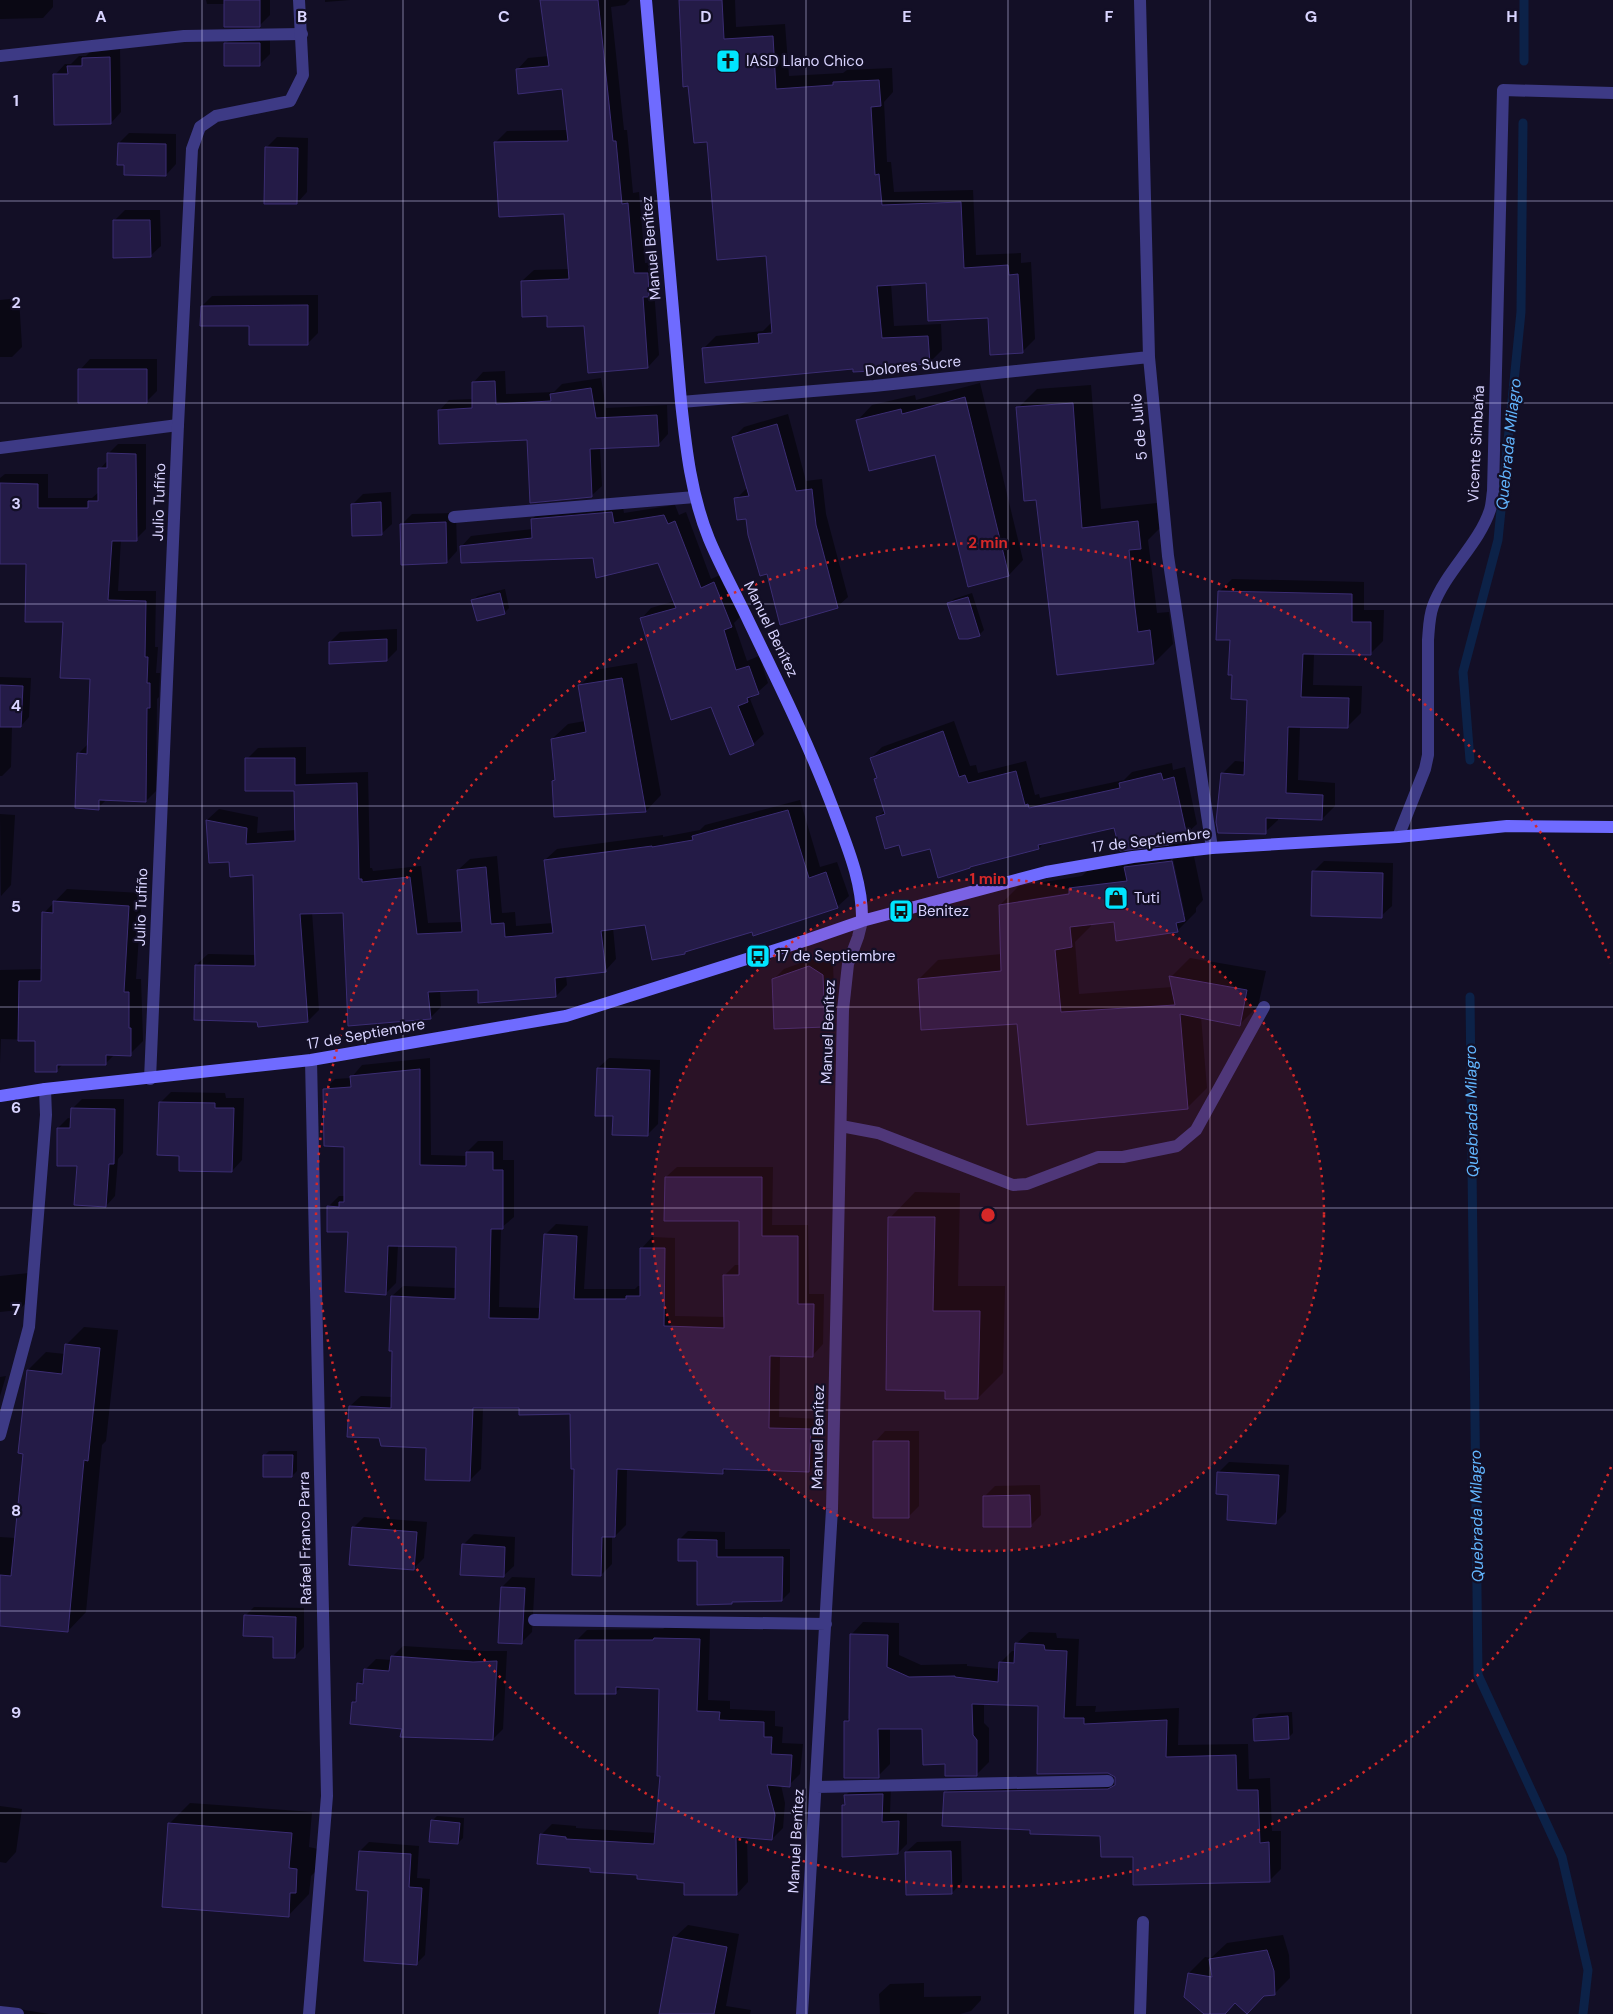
<svg xmlns="http://www.w3.org/2000/svg" width="1613" height="2014" font-family="'DM Sans',sans-serif">
<style>
.shadow{fill:#0007;fill-rule:evenodd}
.lines{fill:none;stroke-linecap:round;stroke-linejoin:round}
.stream{stroke:#0c2248;stroke-width:9}
.building{fill:#241b47;stroke:#3b2d73}
.lane{stroke:#3d3a85;stroke-width:12}
.street{stroke:#3d3a85;stroke-width:12}
.secondary{stroke:#6f6bff;stroke-width:12}
.grid{fill:none;stroke:#d9d4ff;stroke-width:1;stroke-opacity:0.55}
.ring{fill:none;stroke:#d62828;stroke-width:2.5;stroke-dasharray:2.5 5}
.labels{text-anchor:middle;stroke-width:4.5;stroke-linejoin:round;paint-order:stroke}
.poi-label{font-size:15px;fill:#d9d4ff;stroke:#130f26;text-anchor:start}
.street-label{font-size:15px;fill:#d9d4ff;stroke:#130f26}
.water-label{font-size:16px;font-style:italic;fill:#62b6ff;stroke:#130f26}
.grid-label{font-size:16px;text-anchor:middle;font-weight:bold;fill:#d9d4ff;stroke:#130f26;stroke-width:4.5;stroke-linejoin:round;paint-order:stroke}
.centre{fill:#d62828;stroke:#130f26;stroke-width:2.5}
.ring-label{font-size:15px;text-anchor:middle;font-weight:bold;fill:#d62828;stroke:#130f26;stroke-width:4.5;stroke-linejoin:round;paint-order:stroke}
</style>
<rect width="100%" height="100%" fill="#130f26"/>
<path class="shadow" d="M0,0H53V7L43,18L0,19Z
M206,0H270V15L260,25L225,4H207Z
M325,0H350L325,2Z
M541,0H630L625,5L611,7L624,130H627L633,193L639,192L645,263L658,262L660,284L654,290L659,355L648,367L585,325L548,315L522,281L534,270L570,269L565,212L496,142L507,131L568,130L563,88L517,70L528,58L549,56Z
M680,0H735L736,27L785,24L789,76L843,73L847,70L892,68L893,92L884,102L887,162H891L894,192L973,190L976,255L1021,253V263L1031,262L1035,339L1022,352L989,316L927,282L891,284L894,326L941,324L942,350L929,363L894,364L890,369L854,367L703,349L716,336L763,331L773,321L767,254L709,141Z
M236,33H270V54L260,64L225,44Z
M120,47L121,112L111,123L55,75L65,64H71L79,56H86L94,48Z
M129,133L176,134V164L166,175L119,143Z
M277,137L308,138L307,192L297,203L266,148Z
M125,210H160L161,246L150,256L114,221Z
M318,295V333L308,343L250,325L202,306L212,296Z
M19,298L22,347L12,357H0V300Z
M90,359H157V391L146,402L80,370Z
M505,371L506,394L554,392L562,384L601,378L606,408L667,405L668,434L658,445L600,448L602,486L591,496L529,439L439,411L449,400L473,399V383L483,372Z
M980,383L1023,560L1009,575L936,453L858,420L872,405L915,395L916,400Z
M1091,385L1101,509L1157,503L1160,528L1148,540L1157,613L1169,612L1173,644L1154,663L1058,674L1037,498L1018,408L1037,389Z
M788,414L806,481L822,479L826,514L848,597L837,607L767,573L748,517L736,499L747,488L733,438L744,427Z
M118,444H146V529L136,539H121L118,591H156L155,647H158L156,673H160L159,697L157,699L156,791L146,801L107,799L98,808L78,754L89,743L92,678L64,621L27,562H0V478L5,474H48V498H92L100,491V469L108,460V454Z
M391,492L392,524L381,534L353,504L363,494Z
M622,502L624,513L675,505L679,515L686,512L711,579L725,573L742,615L734,623L747,661L759,656L768,683L750,699L764,734L753,744L712,705L641,619L651,608L675,601L659,561L461,547L471,536L533,529L532,519L543,509Z
M456,513L457,551L447,562L401,525L412,514Z
M1232,579L1364,582V610H1384L1383,641L1370,654L1314,653L1313,685L1362,686L1361,713L1348,726H1300L1298,780L1335,783V806L1322,819L1278,817V820L1265,832L1222,774L1235,761L1246,762L1248,698L1234,674L1231,639L1219,592Z
M505,589L509,608L504,613L473,600L478,596Z
M972,593L984,630L979,635L949,604L954,599Z
M397,629V650L387,660L330,642L340,632Z
M637,663L661,795L646,811L553,781L556,779L552,739L568,724L585,721L580,686L595,670Z
M0,677L31,678L29,717L21,726H12L11,767L2,776H0Z
M954,721L970,766L976,765L978,773L1026,761L1035,795L1039,794L1040,798L1124,780L1132,772L1172,763L1173,770L1185,767L1197,824L1186,834L1175,837L1166,845L1191,842L1203,900L1196,908V912L1177,931L1115,920L1091,923V926L1075,942L1079,994L1173,987L1171,977L1190,958L1266,971L1258,1006L1239,1025L1201,1017L1207,1088L1187,1108L1018,1023L919,979L938,960L1002,954L1000,905L1019,886L1082,876L1089,869L1127,865L1146,846L1115,827L1045,842L1039,848H930L900,844L878,817L885,810L875,779L878,776L871,758L882,747ZM1172,854L1185,915H1182L1170,855ZM1075,892L1076,894L1018,903V901Z
M306,747V774L368,772L370,868H372L373,871L421,866L428,923L463,922L458,870L470,859L497,856L502,913L515,912L516,926L553,923L545,860L557,849L663,835V837L700,830L705,825L800,800L820,867L837,862L849,896L837,907L688,949L685,952L646,924L613,928L616,959L605,971L566,975L567,985L556,996L479,988L440,990L441,1007L430,1018L345,911L312,912L319,1010L308,1021H259L196,965L208,954L256,955L254,874L230,861L210,862L207,820L219,809L258,817L257,833L296,830L295,789L247,759L258,748Z
M0,814L15,815L11,885L1,896Z
M1324,861L1393,863L1392,906L1381,916L1313,872Z
M67,889L142,893L136,979H141L143,1041L130,1054H115L106,1063L63,1064L56,1071L37,1040L1,1039L0,1063V970L43,969L44,913Z
M820,956L833,964L835,1015L825,1026L773,980L784,969Z
M430,1058L431,1155L467,1156V1152L478,1141H503V1160H514V1217L501,1228L499,1307L541,1308L545,1235L556,1224L588,1226L584,1289H635L638,1286H642V1248L652,1237L675,1238V1316L725,1317L724,1276L735,1265H740V1220L666,1177L677,1167H773L772,1225H808L809,1294H824L823,1344L813,1355H780L779,1417L821,1419L820,1460L809,1471L727,1468L723,1473L627,1469L626,1525L615,1536H612V1564L601,1575L575,1468L572,1413L520,1407H483L481,1469L470,1480L428,1447L380,1437L350,1406L361,1396L392,1397V1296L403,1286L456,1288L457,1246L398,1245L396,1283L385,1294L350,1231L328,1207L339,1196H345V1146L324,1090L335,1079L351,1078L362,1065Z
M609,1058L660,1060L658,1124L647,1135L598,1068Z
M171,1092L225,1093L226,1098H244L242,1160L232,1171L181,1154L160,1103Z
M82,1099H124L123,1153L118,1159L115,1196L106,1206L78,1165L58,1128L68,1118L72,1119V1109Z
M915,1192L960,1193L958,1286H1005L1003,1373L978,1398L947,1389L890,1218Z
M29,1273L32,1297L19,1310L0,1312V1276Z
M84,1327L118,1330L106,1441L102,1445L86,1612L68,1631L0,1624V1537L16,1538L24,1452L28,1370L46,1352L65,1354L66,1345Z
M6,1376L0,1396V1377Z
M885,1431H919V1506L908,1517L875,1442Z
M269,1451H297V1471L292,1476L265,1455Z
M1229,1462L1289,1465L1286,1512L1276,1522L1230,1494L1219,1472Z
M1040,1485L1041,1515L1030,1526L984,1497L995,1486Z
M364,1517L427,1522L424,1558L413,1569L353,1528Z
M688,1531L725,1532V1549H790V1592L782,1600H734L732,1603L698,1560L679,1540Z
M474,1534L515,1537L514,1566L503,1576L463,1545Z
M512,1577L535,1578L532,1632L522,1642L502,1587Z
M254,1607L304,1608V1647L295,1656L274,1636L245,1616Z
M863,1622L899,1623V1655L921,1665L967,1664V1666L1000,1669V1663L1012,1651H1016V1644L1029,1632L1056,1633L1057,1638L1079,1639L1076,1706H1096L1095,1712L1179,1708L1178,1745L1248,1744L1249,1779L1270,1778L1272,1831H1281V1869L1269,1881L1134,1856L1102,1834L1032,1829L945,1793L957,1781L1118,1778L1040,1705L984,1703V1723L989,1728V1762L977,1774L946,1763L923,1728H890V1764L878,1776L845,1722L850,1717L851,1635Z
M666,1627L710,1629L708,1700L730,1701V1709L775,1711V1726L783,1727L782,1743L803,1744L800,1774L789,1785H781L785,1803L783,1828L772,1839L747,1836L748,1882L737,1894L685,1882L591,1867L541,1835L552,1824L576,1826V1828L657,1833L661,1775V1688L622,1686L616,1692L576,1641L587,1630L663,1629Z
M403,1646L484,1651H507L503,1729L493,1739L403,1728L353,1702L357,1698L359,1684L365,1678V1670L376,1659L392,1660V1657Z
M1292,1712L1293,1733L1288,1738L1254,1719L1259,1714Z
M855,1786H891L890,1813H907V1844L898,1853L843,1805L846,1803V1795Z
M190,1803L312,1812L309,1847L318,1849L316,1871L311,1876L309,1894L288,1916L169,1824Z
M0,1806L22,1809L16,1852L6,1863L0,1862Z
M437,1816L464,1818L463,1838L458,1843L432,1821Z
M961,1841L962,1882L952,1893L906,1852L917,1842Z
M369,1842L419,1846L417,1878L430,1879L425,1955L416,1964L369,1890L360,1851Z
M688,1925L739,1934L726,2006L751,2010L750,2014H660L674,1938Z
M1283,1935L1289,1955L1290,1978L1274,1994L1236,2002L1213,2014H1206L1189,1973L1205,1957L1211,1958L1227,1943Z
M924,1983V1997L981,1996V2000L971,2011L960,2014H880L879,1994L890,1984Z
M0,2006L49,2014H0Z"/>
<g class="lines">
<path class="stream" d="M1524,61V0
M1470,760L1463,672L1498,540L1521,312L1523,123
M1470,997L1478,1675L1562,1857L1588,1970L1583,2014"/>
</g>
<path class="building" d="M224,0H260V27H224Z
M540,0H598L613,141H616L622,204L628,203L634,273H648L649,297H643L648,368L588,373L584,326L547,327V316L522,317L521,281L569,279L564,214L499,217L494,142L568,141L562,89L518,94L516,69L549,66Z
M679,0H722L724,39L773,36L776,89L833,85V82L879,80L881,106L871,107L875,175L879,174L882,205L961,202L964,268L1008,265L1009,275L1018,274L1023,353L990,355L988,318L928,321L926,283L877,286L882,338L928,336L930,364L890,366L891,370L853,372V369L705,383L702,348L759,343L758,334L772,333L766,256L717,260L707,142L694,143L688,86L683,87Z
M224,43H260V66H224Z
M110,57L111,124L54,125L53,74H68L67,66H82V58Z
M118,143L166,144V176L124,175V165H117Z
M265,147L298,148L297,204H264Z
M113,220H150L151,257L113,258Z
M308,305V345H249V326H200L201,306Z
M78,369H147V403H78Z
M495,381L496,404L551,401L550,394L591,388L596,418L657,415L659,446L590,449L592,497L530,503L527,440L439,444L438,410L472,408V382Z
M965,397L1009,576L968,587L935,455L869,471L856,420L901,409L902,414Z
M1073,403L1082,528L1138,521L1141,549L1129,550L1135,608L1138,632L1150,630L1154,664L1057,675L1036,500L1024,501L1016,407Z
M777,424L796,491L812,489L816,525L838,608L780,625L767,574L760,576L748,535L746,519L737,520L734,498L749,496L732,437Z
M107,453L136,454L137,541H112L108,600L146,601L145,657H148L147,683H150V708H147L146,802L99,800V810L75,808L77,753L87,754L90,679L60,678L63,622H25L26,564H0V483L38,484V508H88V501H98V468H107Z
M381,502L382,535L352,536L351,504Z
M612,512L614,523L664,515L668,524L675,521L701,588L714,582L732,627L724,630L736,670L749,666L759,694L747,698L748,702L738,706L754,745L730,755L711,707L671,720L640,618L676,608L658,563L596,578L593,558L461,563L460,546L532,538L531,519Z
M446,522L447,563L401,565L400,524Z
M1218,591L1352,594V622H1371V655L1303,654L1301,697L1349,698L1348,728L1288,727L1286,793L1323,795L1322,820L1266,818V834L1218,833L1216,822L1221,773L1244,775L1247,700L1231,699L1232,675H1228L1230,640H1216Z
M500,593L505,614L477,621L471,600Z
M968,597L980,636L968,639H959L947,603Z
M387,639V661L329,664V642Z
M622,678L646,812L554,817L552,781L555,780L551,739L586,732L578,685Z
M0,685L23,686L21,727H0Z
M943,731L959,777L965,775L968,783L1016,771L1025,805L1028,804L1029,808L1120,788L1119,783L1161,773L1163,780L1174,777L1187,836L1168,840L1169,845L1120,851L1114,828L1038,845L1039,849L970,867V868L938,878L930,849L902,856L899,845L885,849L876,817L885,814L874,779L877,778L870,758Z
M245,758H295V785L357,783L359,879H362V882L410,877L417,934L462,932L457,870L486,867L491,924L504,923L505,937L553,933L544,860L652,846V847L693,840L692,836L788,810L809,878L826,872L838,908L753,936L752,932L685,952V954L652,960L645,925L601,931L606,972L555,978L556,997L478,1003V990L428,992L431,1019L348,1026L343,913L300,914L308,1022L258,1027L257,1022L194,1020L195,965L255,966L253,875L230,877L229,862L209,863L206,820L247,828L246,844L295,841L294,791H245Z
M1172,861L1185,921L1176,923L1178,932L1116,941L1114,922L1070,927L1072,947L1055,950L1061,1012L1175,1005L1169,976L1247,990L1240,1026L1180,1014L1188,1109L1027,1125L1017,1024L921,1030L918,979L1001,971L999,905L1069,894V888L1127,881L1124,867Z
M1312,871L1383,873L1382,918L1311,916Z
M53,901L129,906L124,992H129V1028H131V1056L106,1055V1065H57V1072H35V1041H18L19,981H41L42,912L53,913Z
M809,966L823,975L825,1027L774,1029L772,979Z
M597,1068L650,1070L648,1136L612,1135L613,1116H595Z
M420,1069V1165L466,1166V1152H493V1170H503V1229H491L489,1318L539,1319L544,1234L577,1236L574,1299H626V1296H640V1248H665L664,1326L724,1328L723,1275H739V1221H664L665,1177H762V1236H798V1304H814L813,1357L770,1356L769,1428L811,1429L809,1472L723,1469V1474L617,1469L615,1537H602L601,1576L572,1575L574,1469H571L570,1414L519,1415V1408H473L470,1481L425,1480L426,1448L381,1446L379,1438L347,1437L349,1406L391,1408L392,1351H389L391,1296L455,1299L456,1247L388,1246L386,1295L345,1292L348,1232H327V1206L339,1207V1202H344V1147L324,1146L323,1089L351,1087L350,1076Z
M159,1102L215,1103V1108H234L232,1172L179,1171V1156L157,1155Z
M71,1108L115,1109L114,1164H109L106,1207L74,1205L77,1166H57V1128H70Z
M888,1217H935L933,1311H980L978,1399H945V1391L886,1390Z
M65,1344L100,1348L88,1461L84,1460L68,1632L0,1626V1575L11,1576L23,1454L18,1453L27,1370L62,1374Z
M873,1441H909V1518H873Z
M263,1455H293L292,1477H263Z
M1217,1472L1279,1475L1276,1524L1227,1520L1228,1495L1216,1494Z
M1030,1495L1031,1527H983V1496Z
M352,1527L417,1532L414,1570L349,1565Z
M678,1539L717,1540V1557H783L782,1601L732,1602V1604L697,1605V1561H678Z
M462,1544L505,1547L504,1577L460,1575Z
M501,1587L525,1588L522,1644L498,1643Z
M244,1615L296,1617L295,1658H273V1637L243,1636Z
M850,1634L888,1635L887,1667L909,1677L955,1676V1677L998,1682L999,1662L1014,1663L1015,1643L1044,1645L1045,1650L1067,1651L1064,1718H1084V1724L1167,1720L1166,1757L1236,1755L1237,1790H1258L1260,1843L1269,1842L1270,1882L1133,1885V1857H1101L1100,1836L1030,1834V1830L942,1826L944,1792L1108,1789L1115,1785V1777L1108,1773L1037,1774L1038,1706L972,1704L973,1735L977,1740V1776H945V1764L923,1765L922,1729H878L879,1778H844V1721H849Z
M654,1638L700,1639L697,1711L720,1712L719,1720L764,1722V1737H772L771,1754L792,1755L790,1787L767,1785L775,1815L772,1840L736,1837L737,1895H684V1883L637,1879V1875L590,1872V1868L537,1864L540,1834L566,1837V1839L654,1844L660,1776H657L659,1689L616,1687V1694H575V1640H653Z
M391,1656L473,1662L497,1661L493,1740L400,1737L402,1729L350,1724L352,1702H356L357,1683L363,1684L364,1669L389,1671Z
M1288,1716L1289,1739L1254,1741L1253,1719Z
M879,1794H883L882,1822L899,1821L898,1854L842,1857V1805H845L844,1795Z
M431,1820L460,1823L458,1844L429,1842Z
M168,1823L292,1833L289,1868L297,1869L296,1893H290L289,1917L162,1907Z
M359,1851L411,1854L409,1887L422,1888L417,1965L364,1961L368,1891L356,1890Z
M951,1851L952,1894L906,1895L905,1852Z
M673,1937L727,1947L714,2014H659Z
M1267,1950L1274,1971L1275,1995L1264,1996L1247,2014L1235,2003L1225,2014H1204L1184,1997L1188,1973L1212,1977L1209,1959Z"/>
<g class="lines">
<path class="lane" d="M0,56L184,36L302,34
M0,448L178,425
M454,517L695,497
M841,1126L878,1133L1013,1185L1027,1184L1098,1157H1123L1177,1146L1196,1130L1264,1007
M0,1435L29,1327L46,1115L45,1089
M0,2012L18,2014
M1140,2014L1143,1922"/>
<path class="street" d="M1140,0L1149,357L1168,556L1212,848
M681,402L874,386L1149,357
M1398,837L1425,769L1428,755V640C1429,628 1429,617 1433,606C1446,571 1479,544 1490,510C1492,504 1492,497 1493,491L1503,90L1613,93
M150,1079L178,425L192,149L200,127L216,116L290,101L303,75L299,0
M534,1620L826,1624
M816,1787L1108,1781
M309,2014L327,1796L311,1060
M802,2014L832,1509L843,1010L848,964L858,937L862,921"/>
<path class="secondary" d="M646,0L681,402C686,448 691,495 709,539C721,568 737,596 750,624C780,686 810,747 834,811C847,846 863,883 862,921
M0,1096L45,1089L311,1060L566,1016L807,940L862,921L1046,872L1133,857L1212,848L1398,837L1507,826L1613,827"/>
</g>
<path class="grid" d="M202,0V2014M403,0V2014M605,0V2014M806,0V2014M1008,0V2014M1210,0V2014M1411,0V2014M0,201H1613M0,403H1613M0,604H1613M0,806H1613M0,1007H1613M0,1208H1613M0,1410H1613M0,1611H1613M0,1813H1613"/>
<circle cx="988" cy="1215" r="336" fill="#d62828" fill-opacity=".12"/>
<g class="ring">
<circle cx="988" cy="1215" r="336"/>
<path d="M1611 1467A672 672 0 1 1 1611 963"/>
</g>
<defs>
<g id="church-square" transform="scale(1.25)"><rect x="-9" y="-9" width="18" height="18" rx="4" fill="#00e5ff" stroke="#130f26"/><path d="M-1.2-6h2.4v3.5h3.3v2.4h-3.3V6h-2.4V-.1h-3.3v-2.4h3.3Z" fill="#111"/></g>
<g id="shop-square" transform="scale(1.25)"><rect x="-9" y="-9" width="18" height="18" rx="4" fill="#00e5ff" stroke="#130f26"/><path d="M-5-2.5h2.3a2.7 3.5 0 0 1 5.4 0H5L5.5 6h-11ZM-1.5-2.5h3a1.5 2.3 0 0 0-3 0Z" fill="#111"/></g>
<g id="bus-square" transform="scale(1.25)"><rect x="-9" y="-9" width="18" height="18" rx="4" fill="#00e5ff" stroke="#130f26"/><path d="M-5-6H5V4H4V6H2V4H-2V6H-4V4H-5ZM-3.5-4V0h7V-4ZM-3.5 1.2v1.5H-2V1.2ZM2 1.2v1.5H3.5V1.2Z" fill="#111"/></g>
</defs>
<g fill-rule="evenodd">
<use href="#church-square" x="728" y="61"/>
<use href="#shop-square" x="1116" y="898"/>
<use href="#bus-square" x="901" y="911"/>
<use href="#bus-square" x="758" y="956"/>
</g>
<g class="labels">
<g class="poi-label">
<text x="746" y="66">IASD Llano Chico</text>
<text x="1134" y="903">Tuti</text>
<text x="918" y="916">Benitez</text>
<text x="776" y="961">17 de Septiembre</text>
</g>
<g class="street-label">
<text transform="translate(651 248) rotate(-95)" y="5">Manuel Benítez</text>
<text transform="translate(913 366) rotate(-6)" y="5">Dolores Sucre</text>
<text transform="translate(1139 427) rotate(-95)" y="5">5 de Julio</text>
<text transform="translate(1476 444) rotate(-87)" y="5">Vicente Simbaña</text>
<text transform="translate(159 502) rotate(-88)" y="5">Julio Tufiño</text>
<text transform="translate(771 629) rotate(64)" y="5">Manuel Benítez</text>
<text transform="translate(1151 840) rotate(-7)" y="5">17 de Septiembre</text>
<text transform="translate(141 907) rotate(-88)" y="5">Julio Tufiño</text>
<text transform="translate(828 1032) rotate(-88)" y="5">Manuel Benítez</text>
<text transform="translate(366 1034) rotate(-10)" y="5">17 de Septiembre</text>
<text transform="translate(818 1437) rotate(-89)" y="5">Manuel Benítez</text>
<text transform="translate(305 1538) rotate(-91)" y="5">Rafael Franco Parra</text>
<text transform="translate(796 1841) rotate(-87)" y="5">Manuel Benítez</text>
</g>
<g class="water-label">
<text transform="translate(1508 444) rotate(-84)" y="6">Quebrada Milagro</text>
<text transform="translate(1471 1111) rotate(-91)" y="6">Quebrada Milagro</text>
<text transform="translate(1476 1516) rotate(-91)" y="6">Quebrada Milagro</text>
</g>
</g>
<g class="grid-label">
<text x="101" y="22">A</text>
<text x="302" y="22">B</text>
<text x="504" y="22">C</text>
<text x="706" y="22">D</text>
<text x="907" y="22">E</text>
<text x="1109" y="22">F</text>
<text x="1311" y="22">G</text>
<text x="1512" y="22">H</text>
<text x="16" y="106">1</text>
<text x="16" y="308">2</text>
<text x="16" y="509">3</text>
<text x="16" y="711">4</text>
<text x="16" y="912">5</text>
<text x="16" y="1113">6</text>
<text x="16" y="1315">7</text>
<text x="16" y="1516">8</text>
<text x="16" y="1718">9</text>
</g>
<circle cx="988" cy="1215" r="8" class="centre"/>
<g class="ring-label">
<text x="988" y="548">2 min</text>
<text x="988" y="884">1 min</text>
</g>
</svg>
